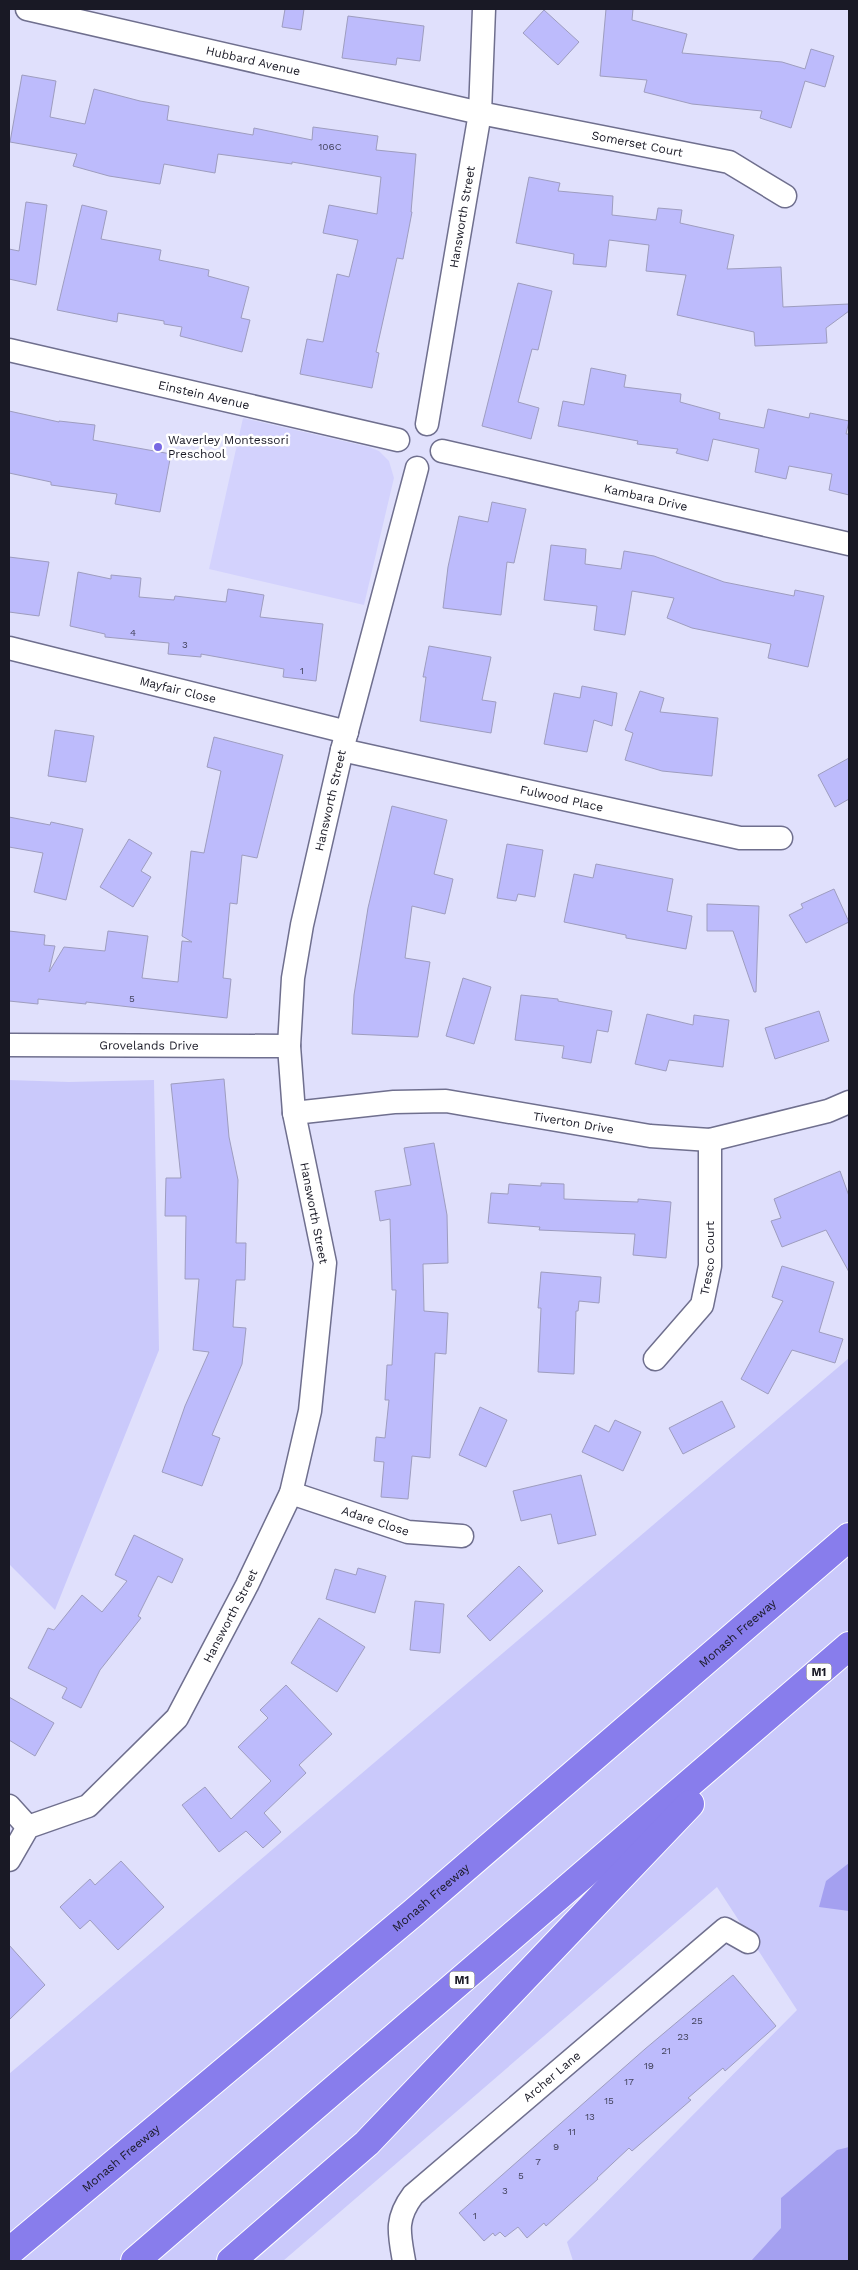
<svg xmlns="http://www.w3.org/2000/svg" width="858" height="2270" font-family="'Work Sans',sans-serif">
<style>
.built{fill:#d3d2fd}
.green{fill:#cac9fb}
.water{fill:#a4a0f0}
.building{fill:#bdbbfc;stroke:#9e9dbf}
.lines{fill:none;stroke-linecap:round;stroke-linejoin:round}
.minor-casing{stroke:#6f6f8e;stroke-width:25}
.motorway-casing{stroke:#fff;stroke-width:30}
.minor{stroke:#fff;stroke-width:22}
.motorway{stroke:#887dec;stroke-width:28}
.poi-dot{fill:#7868e3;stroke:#fff;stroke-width:2}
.labels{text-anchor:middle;stroke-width:5;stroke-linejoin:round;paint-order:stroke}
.number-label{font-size:10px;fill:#42425b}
.shield{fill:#fff;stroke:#5e5e66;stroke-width:1}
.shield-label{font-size:11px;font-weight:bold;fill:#191925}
.street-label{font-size:12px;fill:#191925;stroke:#fff}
.poi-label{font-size:12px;fill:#191925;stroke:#fff;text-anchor:start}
</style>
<rect width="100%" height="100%" fill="#e0e0fc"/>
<path class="built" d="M243,418L369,447L379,451L389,461L394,478L364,605L209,569Z"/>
<path class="green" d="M9,1080L69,1082L154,1080L159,1350L55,1610L9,1564Z
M849,1358V2261H573L567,2242L797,2010L717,1887L283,2261H9V2074Z"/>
<path class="water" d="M849,1863V1911L819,1907L826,1881Z
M849,2147V2261H751L781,2228V2198L837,2150Z"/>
<path class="building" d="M285,9H304L301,30L282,27Z
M606,9H633L632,20L687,34L682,53L782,62L805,69L811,49L834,56L825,87L805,81L791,128L760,118L762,111L692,104L644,92L647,80L600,76Z
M544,10L579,42L558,65L523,33Z
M348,16L424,26L420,61L397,58L396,65L342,58Z
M22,75L56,81L50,117L85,124L94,89L140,101L169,106L167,120L253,135L254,128L312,140L313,127L378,136L376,150L416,154L411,212H412L403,259L397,258L376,352L379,353L372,388L300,374L307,339L323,342L337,274L349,277L358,240L323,233L329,205L377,214L381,177L292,162V164L218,154L215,173L164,164L160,184L109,176L73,166L77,154L10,142Z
M529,177L560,183L558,191L613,196L612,215L656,220L658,208L682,210L680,223L734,235L727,269L781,267L783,307L849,304V311L826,328L827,343L755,346L754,332L677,315L686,275L646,271L649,245L609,240L606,267L573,264L574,254L516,243Z
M26,202L47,205L36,285L9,279V249L19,251Z
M82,205L107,211L101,239L161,250L159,260L209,270L208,276L249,287L241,318L250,320L242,352L180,336L182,327L164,324V321L118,313L117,322L57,310Z
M518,283L552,291L538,350L532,349L518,402L539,408L531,439L482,426Z
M591,368L626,375L624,387L681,394L680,402L720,413L719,419L764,428L768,409L809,418L810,413L849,421L846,434H849V495L829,490L832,474L789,466L786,479L755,472L759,449L713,439L708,461L676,453L678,449L637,444L638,441L558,426L563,401L584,405Z
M9,411L59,422V421L95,425L93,440L171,454L160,512L115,504L117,494L51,485V482L9,473Z
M492,502L526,509L514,563L507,562L501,615L443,608L448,567L459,516L488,522Z
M551,545L586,549L585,564L621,569L624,551L654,556L724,582L794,596L795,590L824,596L808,667L768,658L771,644L692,628L667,618L674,598L632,591L625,635L594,630L597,606L544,600Z
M9,557L49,562L39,616L9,612Z
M78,572L111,579V575L141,578L139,597L174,600L175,596L226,602L228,589L264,595L260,617L323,624L316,681L283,677L284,669L201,654V657L168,654L169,643L105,637V634L70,626Z
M429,646L491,657L482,700L496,702L491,733L420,721L426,677H423Z
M582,686L617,693L612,726L594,720L587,752L544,744L554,693L580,698Z
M640,691L664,698L660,712L718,718L712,776L662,771L625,760L633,733L625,730Z
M55,730L94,736L86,782L48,776Z
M214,737L283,755L257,858L242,855L237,904L230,903L223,978L231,979L227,1018L86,1002V1004L38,999V1004L9,1001V931L45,935L44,945L55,946L49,972L64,947L105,951L108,931L148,936L142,978L178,982L182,941L192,942L182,936L191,851L204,853L221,771L207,767Z
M849,758V799L835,807L818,775Z
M392,806L447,820L434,874L453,879L445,914L412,906L405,958L430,962L418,1037L352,1034L354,995L368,908Z
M9,817L50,825L51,822L83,829L66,900L34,892L43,853L9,847Z
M129,839L152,853L141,871L151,877L133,907L100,887Z
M507,844L543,850L535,897L518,894L516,901L497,898Z
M596,864L673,879L667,911L692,916L686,949L626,938V935L564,922L574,874L593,878Z
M834,889L849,922L806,943L789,915L803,908L801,904Z
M707,904L759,906L756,992H754L733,931H707Z
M463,978L491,987L474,1044L446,1036Z
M521,995L558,999V1001L612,1011L608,1032L597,1030L591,1063L562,1058L564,1046L515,1040Z
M819,1011L829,1041L775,1059L765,1028Z
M647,1014L693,1025L694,1015L729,1020L723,1067L669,1060L666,1071L635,1064Z
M224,1079L229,1137L238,1180L236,1243H246L245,1280H236L233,1327L246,1328L242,1364L212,1435L220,1438L202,1486L162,1472L185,1406L209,1352L193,1350L199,1279H185L186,1216H165L166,1178H181L171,1084Z
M434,1143L447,1215L448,1263L423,1264L424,1311L448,1313L446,1354L435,1353L430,1458L412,1456L408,1499L381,1497L384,1462L374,1461L376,1437L385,1438L389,1400H385L387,1365H392L396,1290H392L390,1219L380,1221L375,1191L411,1185L404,1148Z
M840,1171L849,1196V1272L826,1230L782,1247L771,1221L781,1218L774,1199Z
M541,1183L564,1184V1199L638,1202V1199L671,1202L666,1258L633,1255L635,1234L539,1230L540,1227L488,1223L491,1193L508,1194L509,1184L541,1186Z
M782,1266L834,1282L819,1332L843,1339L835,1363L792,1350L768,1394L741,1379L783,1301L772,1297Z
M541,1272L601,1277L599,1303L579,1301L578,1311H576L574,1374L538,1372L541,1308H538Z
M722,1401L735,1427L683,1454L669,1428Z
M480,1407L507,1420L486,1467L459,1455Z
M615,1420L641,1432L623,1471L582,1452L595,1425L609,1432Z
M581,1475L596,1535L558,1544L551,1514L521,1521L513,1491Z
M134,1535L183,1559L172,1583L158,1576L138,1616L141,1618L100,1670L81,1708L62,1698L67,1688L28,1668L48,1628L54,1630L82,1595L102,1612L127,1581L115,1575Z
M519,1566L543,1591L490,1641L467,1616Z
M358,1568L386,1576L375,1613L326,1599L335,1569L356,1575Z
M415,1601L444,1604L440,1653L410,1650Z
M319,1618L365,1647L337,1692L291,1663Z
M286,1685L332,1734L299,1765L306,1773L264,1813L281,1832L263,1848L246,1831L219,1852L182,1805L205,1787L231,1819L271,1781L238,1747L268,1718L260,1710Z
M9,1697L54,1723L35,1756L9,1740Z
M121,1861L164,1907L118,1950L90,1920L80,1929L60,1907L90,1879L95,1885Z
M9,1945L45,1985L9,2020Z
M733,1975L776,2026L725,2071L723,2068L688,2098L691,2100L632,2151L629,2148L597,2178L598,2179L546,2226L544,2223L527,2238L518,2227L505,2237L500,2232L495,2236L493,2233L484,2241L459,2213L645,2049Z"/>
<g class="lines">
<g class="minor-casing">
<g id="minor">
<path id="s1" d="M27,9L480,113L729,162L785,196"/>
<path id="s2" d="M9,350L398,440"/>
<path id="s3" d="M427,424L480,113L484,9"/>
<path id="s4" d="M442,451L849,544"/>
<path id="s5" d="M9,648L347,732"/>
<path id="s6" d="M342,750L740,838H781"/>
<path id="s7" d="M9,1045L289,1046"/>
<path id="s8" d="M294,1113L394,1102L446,1101L650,1136L710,1140L828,1111L849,1102"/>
<path id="s9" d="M655,1359L702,1305L710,1266V1140"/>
<path id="s10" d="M291,1493L408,1532L462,1536"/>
<path d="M9,1806L28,1827"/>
<path id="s11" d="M9,1860L28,1827L88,1806L177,1718L247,1585L291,1493L310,1411L325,1263L294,1113L289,1046L293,978L302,925L342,750L417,468"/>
<path id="s12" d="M404,2261C399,2233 395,2219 413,2195L725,1929L748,1942"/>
</g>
</g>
<g class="motorway-casing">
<g id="motorway">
<path id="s13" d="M9,2252L413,1913L849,1537"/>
<path d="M135,2261L849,1646"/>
<path d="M231,2261L367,2143L690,1804"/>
</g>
</g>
<use href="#minor" class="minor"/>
<use href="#motorway" class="motorway"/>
</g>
<circle class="poi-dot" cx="158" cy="447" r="5"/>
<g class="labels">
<g class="number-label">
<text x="330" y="150">106C</text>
<text x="133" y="636">4</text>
<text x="185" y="648">3</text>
<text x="302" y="674">1</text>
<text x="132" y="1002">5</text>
<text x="697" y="2024">25</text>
<text x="683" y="2040">23</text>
<text x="666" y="2054">21</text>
<text x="649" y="2069">19</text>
<text x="629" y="2085">17</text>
<text x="609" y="2104">15</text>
<text x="590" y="2120">13</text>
<text x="572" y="2135">11</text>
<text x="556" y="2150">9</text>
<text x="538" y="2165">7</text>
<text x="521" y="2179">5</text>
<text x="505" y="2194">3</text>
<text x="475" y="2219">1</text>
</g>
<g class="shield">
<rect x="806.5" y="1663.5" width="25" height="17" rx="4"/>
<rect x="449.5" y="1971.5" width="25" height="17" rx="4"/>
</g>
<g class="shield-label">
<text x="819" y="1676">M1</text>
<text x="462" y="1984">M1</text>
</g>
<g class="street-label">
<text dy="4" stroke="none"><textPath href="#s1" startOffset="232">Hubbard Avenue</textPath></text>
<text dy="4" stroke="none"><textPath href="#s1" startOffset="625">Somerset Court</textPath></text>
<text dy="4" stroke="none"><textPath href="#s3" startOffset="210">Hansworth Street</textPath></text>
<text dy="4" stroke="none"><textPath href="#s2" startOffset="200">Einstein Avenue</textPath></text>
<text dy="4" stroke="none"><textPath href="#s4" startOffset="209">Kambara Drive</textPath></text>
<text dy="4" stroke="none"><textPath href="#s5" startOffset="174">Mayfair Close</textPath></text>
<text dy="4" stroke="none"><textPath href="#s11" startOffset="1182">Hansworth Street</textPath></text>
<text dy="4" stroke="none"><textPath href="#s6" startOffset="225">Fulwood Place</textPath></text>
<text dy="4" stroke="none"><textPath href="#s7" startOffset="140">Grovelands Drive</textPath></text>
<text dy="4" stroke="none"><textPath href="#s8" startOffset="282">Tiverton Drive</textPath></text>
<text transform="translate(314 1213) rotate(79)" y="4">Hansworth Street</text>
<text dy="4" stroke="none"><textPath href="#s9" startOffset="119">Tresco Court</textPath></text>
<text dy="4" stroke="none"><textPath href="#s10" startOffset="89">Adare Close</textPath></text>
<text dy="4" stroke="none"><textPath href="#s11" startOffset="342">Hansworth Street</textPath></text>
<text dy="4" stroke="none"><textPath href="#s13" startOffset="956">Monash Freeway</textPath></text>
<text dy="4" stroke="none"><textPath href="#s13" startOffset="551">Monash Freeway</textPath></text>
<text dy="4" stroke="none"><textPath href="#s12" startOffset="252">Archer Lane</textPath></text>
<text dy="4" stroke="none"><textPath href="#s13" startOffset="146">Monash Freeway</textPath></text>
</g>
<g class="poi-label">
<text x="168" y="444">Waverley Montessori<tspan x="168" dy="14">Preschool</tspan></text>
</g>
</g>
<rect width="858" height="2270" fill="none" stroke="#191925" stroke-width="20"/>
</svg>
